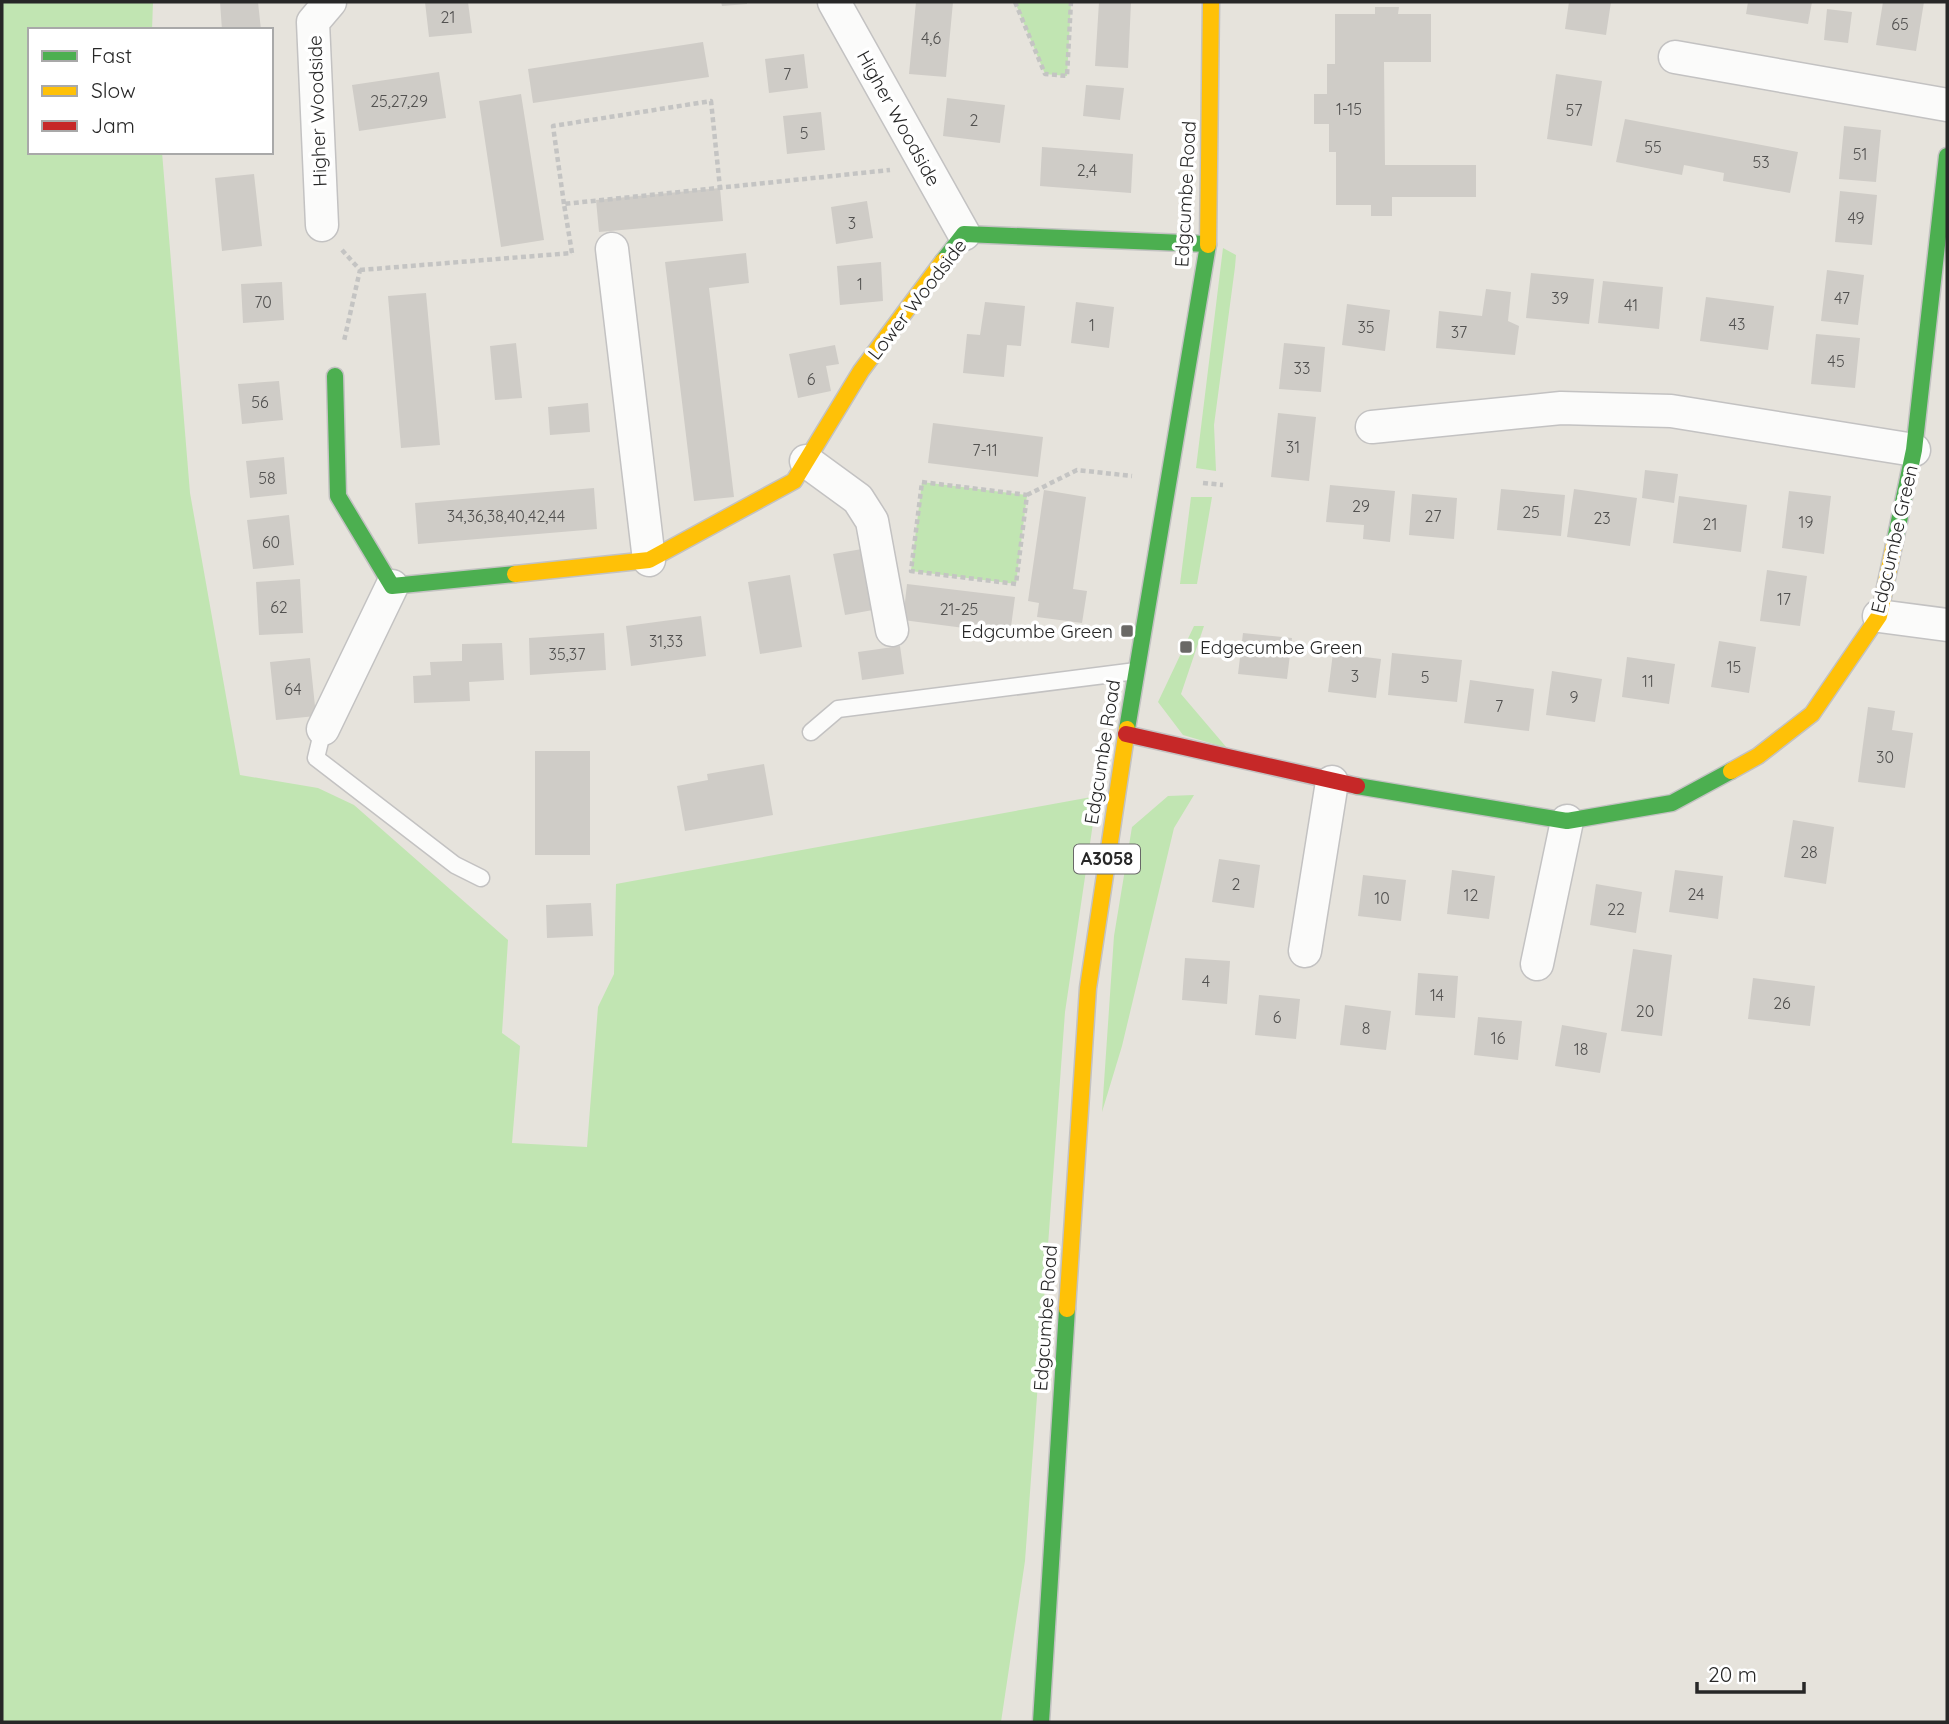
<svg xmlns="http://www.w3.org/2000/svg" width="1949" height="1724" font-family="Quicksand,sans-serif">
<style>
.green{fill:#c1e5b2}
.building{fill:#cfccc7}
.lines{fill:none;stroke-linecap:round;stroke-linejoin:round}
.lane-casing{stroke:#c3c2c2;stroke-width:19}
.street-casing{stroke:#c3c2c2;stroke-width:35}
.fast-casing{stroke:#c3c2c2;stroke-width:19}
.slow-casing{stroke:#c3c2c2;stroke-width:19}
.jam-casing{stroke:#c3c2c2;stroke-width:19}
.path{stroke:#c4c4c3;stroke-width:4.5;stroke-dasharray:5 3.5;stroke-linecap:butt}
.lane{stroke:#fbfbfa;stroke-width:16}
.street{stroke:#fbfbfa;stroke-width:32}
.fast{stroke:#4caf50;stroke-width:16}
.slow{stroke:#ffc107;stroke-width:16}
.jam{stroke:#c62828;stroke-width:16}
.poi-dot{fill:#6a6966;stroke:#fff;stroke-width:2.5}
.labels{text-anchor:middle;stroke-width:7;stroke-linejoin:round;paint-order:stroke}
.number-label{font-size:16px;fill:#525150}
.shield{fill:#fff;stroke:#686868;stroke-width:2}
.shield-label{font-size:18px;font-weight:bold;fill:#272727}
.street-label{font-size:19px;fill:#272727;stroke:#fff}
.poi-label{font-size:19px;fill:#272727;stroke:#fff;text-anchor:end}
</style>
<rect width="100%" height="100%" fill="#e6e3dc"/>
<path class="green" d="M2,2H153L152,30H30V152H162L190,493L240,775L318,788L354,805L508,940L502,1033L520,1046L512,1143L587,1147L598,1007L614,974L616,884L1097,796L1065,1012L1025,1561L1001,1722H2Z
M1015,2H1071L1067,76L1045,74Z
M1223,248L1236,255L1235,267L1214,425L1216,471L1196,468Z
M922,482L1027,495L1016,584L911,571Z
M1191,497H1212L1197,584H1180Z
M1194,626H1204L1181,694L1227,748L1183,735L1158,702Z
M1194,795L1174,828L1122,1046L1102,1112L1114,936L1132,827L1168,796Z"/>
<path class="building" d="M220,2H258L261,30H222Z
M425,2H468L472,33L429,37Z
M721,2H747V4L722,6Z
M916,2H953L946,77L909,74Z
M1099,2H1131L1128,68L1095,66Z
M1569,2H1611L1606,35L1565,29Z
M1748,2H1812L1808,24L1746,14Z
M1883,2H1924L1916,51L1876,45Z
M1375,7H1399L1398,14H1431V62H1384L1385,165H1476V197H1392V216H1371V205H1336V152H1329V124H1314V94H1327V64H1335V14H1375Z
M1827,9L1852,12L1848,43L1824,40Z
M703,42L709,77L533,103L528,69Z
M804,54L808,88L769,93L765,59Z
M439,72L446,118L359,131L352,85Z
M1556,74L1602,81L1592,146L1547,139Z
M1086,85L1124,88L1120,120L1083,116Z
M521,94L544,240L501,247L479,101Z
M947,98L1005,105L1000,143L943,136Z
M821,112L825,150L787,154L783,116Z
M1625,119L1798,152L1790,193L1723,181L1724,173L1684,165L1682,175L1616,162Z
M1844,126L1881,130L1876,182L1839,179Z
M1042,147L1133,154L1131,193L1040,186Z
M254,174L262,246L222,251L215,178Z
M720,188L723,221L599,232L596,200Z
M1840,191L1877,195L1872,245L1835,242Z
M867,201L873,238L836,244L831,207Z
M746,253L749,283L709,288L734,497L694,501L665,262Z
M881,262L883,301L840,305L837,266Z
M1827,270L1864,275L1858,325L1821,321Z
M1531,273L1594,279L1589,324L1526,318Z
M1603,281L1663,287L1659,329L1598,323Z
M282,282L284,320L243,323L241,284Z
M1486,289L1511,292L1508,321L1519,326L1515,355L1436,348L1439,311L1482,316Z
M426,293L440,445L401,448L388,296Z
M1706,297L1774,306L1768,350L1700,341Z
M985,302L1025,306L1021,346L1007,345L1004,377L963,373L967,334L980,335Z
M1076,302L1114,307L1109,348L1071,343Z
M1347,304L1390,310L1385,351L1342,345Z
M1816,334L1860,338L1855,388L1811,384Z
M516,343L522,398L495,400L490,346Z
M1284,343L1325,347L1321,392L1279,389Z
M835,345L839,364L826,366L831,391L798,398L789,354Z
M279,381L283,420L242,424L238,384Z
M588,403L590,432L550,435L548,407Z
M1278,413L1316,417L1309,481L1271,477Z
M933,423L1043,437L1038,477L928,463Z
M284,457L287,494L250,498L246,461Z
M1645,470L1678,474L1674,503L1642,498Z
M1330,485L1395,491L1390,542L1363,539L1364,525L1326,522Z
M594,488L597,529L418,544L415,503Z
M1501,489L1565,495L1561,536L1497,530Z
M1574,489L1637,498L1630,546L1567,537Z
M1044,490L1086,497L1073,589L1087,591L1082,623L1037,617L1039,603L1028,601Z
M1789,491L1831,496L1824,554L1782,548Z
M1412,494L1457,498L1454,539L1409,535Z
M1679,496L1747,505L1741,552L1673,543Z
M289,515L294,565L253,569L247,520Z
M862,549L873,610L845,615L833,554Z
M1767,570L1807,576L1800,626L1760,621Z
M790,575L802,647L760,654L748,582Z
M300,579L303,633L259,635L256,582Z
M907,584L1015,597L1010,634L903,620Z
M701,616L706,656L631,666L626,626Z
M604,633L606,670L530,675L529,638Z
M1243,633L1292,638L1287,679L1238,674Z
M1719,641L1756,647L1749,693L1711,687Z
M502,643L504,680L469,682L470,701L414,703L413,676L431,675L430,662L462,661V644Z
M900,646L904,674L862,680L858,652Z
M1333,653L1381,659L1376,698L1328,692Z
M1392,653L1462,660L1457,702L1388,695Z
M1627,657L1675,664L1669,704L1622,697Z
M310,658L316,716L276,720L270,662Z
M1552,671L1602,679L1595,722L1546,715Z
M1470,680L1534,689L1529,731L1464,723Z
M1868,707L1895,711L1892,730L1913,733L1905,788L1858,782Z
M535,751H590V855H535Z
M764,764L773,815L685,831L677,786L708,780L707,774Z
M1793,820L1834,827L1826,884L1784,877Z
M1219,859L1260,865L1254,908L1212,902Z
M1452,870L1495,876L1489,919L1447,914Z
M1675,870L1723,876L1718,919L1669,912Z
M1363,875L1406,880L1401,921L1358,916Z
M1596,884L1642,892L1636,933L1590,925Z
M591,903L593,936L547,938L546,905Z
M1633,949L1672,955L1662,1036L1621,1031Z
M1185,958L1230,961L1227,1004L1182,1000Z
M1418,973L1458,976L1455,1018L1415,1015Z
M1753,978L1815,986L1810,1026L1748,1019Z
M1259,995L1300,999L1296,1039L1255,1035Z
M1345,1005L1391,1011L1386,1050L1340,1045Z
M1478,1017L1522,1021L1518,1060L1474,1055Z
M1562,1025L1607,1033L1600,1073L1555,1066Z"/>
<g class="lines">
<g class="lane-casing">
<path id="lane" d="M323,729L316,758L455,865L481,878
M811,732L838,709L1136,671"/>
</g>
<g class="street-casing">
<path id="street" d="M834,2L964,234
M1675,57L1947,105
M322,225L313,22L330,2
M612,249L649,560
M1372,427L1561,408L1671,411L1914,450
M806,461L858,499L872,521L892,630
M1879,616L1947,625
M323,729L392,586
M1305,951L1332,782
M1537,964L1567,821"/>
</g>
<g class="fast-casing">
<path id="fast" d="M943,261L964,234L1208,244
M335,376L338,496L392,586L515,574
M1894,545L1914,450L1947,156
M1127,729L1208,245
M1357,786L1567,821L1672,803L1731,771
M1041,1722L1067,1309"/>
</g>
<g class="slow-casing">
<path id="slow" d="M1208,245L1211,2
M515,574L649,560L794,481L861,371L943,261
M1731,771L1758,756L1812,714L1879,616L1894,545
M1067,1309L1088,988L1127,729"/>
</g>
<g class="jam-casing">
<path id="jam" d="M1126,734L1357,786"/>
</g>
<path class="path" d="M1015,2L1045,74L1067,76L1071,2
M564,204L553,126L711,101L720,188
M342,250L360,270L344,341
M572,253L564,204L890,170
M360,270L572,253
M922,482L1027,495L1016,584L911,571Z
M1203,483L1223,485
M1027,495L1077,470L1132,476"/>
<use href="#lane" class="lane"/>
<use href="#street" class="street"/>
<use href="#fast" class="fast"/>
<use href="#slow" class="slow"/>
<use href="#jam" class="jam"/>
</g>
<g class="poi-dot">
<rect x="1120" y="624" width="14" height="14" rx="3.5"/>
<rect x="1179" y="640" width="14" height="14" rx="3.5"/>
</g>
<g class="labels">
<g class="number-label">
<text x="448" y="23">21</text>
<text x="1900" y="30">65</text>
<text x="931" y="44">4,6</text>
<text x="787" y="80">7</text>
<text x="399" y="107">25,27,29</text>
<text x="1349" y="115">1-15</text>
<text x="1574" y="116">57</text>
<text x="974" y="126">2</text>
<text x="804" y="139">5</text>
<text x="1653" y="153">55</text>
<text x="1860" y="160">51</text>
<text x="1761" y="168">53</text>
<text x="1087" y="176">2,4</text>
<text x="1856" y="224">49</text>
<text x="852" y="229">3</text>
<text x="860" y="290">1</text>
<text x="1560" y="304">39</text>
<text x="1842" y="304">47</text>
<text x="263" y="308">70</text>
<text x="1631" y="311">41</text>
<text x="1737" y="330">43</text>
<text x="1092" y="331">1</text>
<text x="1366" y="333">35</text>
<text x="1459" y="338">37</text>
<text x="1836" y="367">45</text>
<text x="1302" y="374">33</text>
<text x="811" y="385">6</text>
<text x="260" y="408">56</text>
<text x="1293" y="453">31</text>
<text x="985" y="456">7-11</text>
<text x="267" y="484">58</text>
<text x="1361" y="512">29</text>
<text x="1531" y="518">25</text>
<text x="506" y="522">34,36,38,40,42,44</text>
<text x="1433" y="522">27</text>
<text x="1602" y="524">23</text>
<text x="1806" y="528">19</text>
<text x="1710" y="530">21</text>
<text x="271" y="548">60</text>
<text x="1784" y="605">17</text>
<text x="279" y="613">62</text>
<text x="959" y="615">21-25</text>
<text x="666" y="647">31,33</text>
<text x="567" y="660">35,37</text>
<text x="1734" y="673">15</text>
<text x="1355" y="682">3</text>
<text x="1425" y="683">5</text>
<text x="1648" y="687">11</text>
<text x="293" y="695">64</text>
<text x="1574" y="703">9</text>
<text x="1499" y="712">7</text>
<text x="1885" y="763">30</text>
<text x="1809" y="858">28</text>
<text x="1236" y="890">2</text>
<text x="1696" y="900">24</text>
<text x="1471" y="901">12</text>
<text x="1382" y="904">10</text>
<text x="1616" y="915">22</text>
<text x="1206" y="987">4</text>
<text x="1437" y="1001">14</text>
<text x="1782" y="1009">26</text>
<text x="1645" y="1017">20</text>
<text x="1277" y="1023">6</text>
<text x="1366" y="1034">8</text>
<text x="1498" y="1044">16</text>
<text x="1581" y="1055">18</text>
</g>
<rect class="shield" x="1074" y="844.5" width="66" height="29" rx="5"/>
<g class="shield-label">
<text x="1107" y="865">A3058</text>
</g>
<g class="street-label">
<text transform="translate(317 111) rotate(-92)" y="7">Higher Woodside</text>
<text transform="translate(899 118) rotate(61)" y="7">Higher Woodside</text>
<text transform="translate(1185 194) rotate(-87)" y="7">Edgcumbe Road</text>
<text transform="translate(917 299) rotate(-52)" y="7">Lower Woodside</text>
<text transform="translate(1894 539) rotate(-77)" y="7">Edgcumbe Green</text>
<text transform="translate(1102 752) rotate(-81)" y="7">Edgcumbe Road</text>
<text transform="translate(1045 1318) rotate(-86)" y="7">Edgcumbe Road</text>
</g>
<g class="poi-label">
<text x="1113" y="638">Edgcumbe Green</text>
<text x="1200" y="654" text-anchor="start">Edgecumbe Green</text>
</g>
</g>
<rect width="1949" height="1724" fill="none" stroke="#272727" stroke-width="7"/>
<rect x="28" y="28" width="245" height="126" fill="#ffffff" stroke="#a9a9a9" stroke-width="2"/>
<rect x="42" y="51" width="35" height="10" fill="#4caf50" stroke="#a9a9a9" stroke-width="2"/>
<text x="91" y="63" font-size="21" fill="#272727">Fast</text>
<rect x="42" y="86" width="35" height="10" fill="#ffc107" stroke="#a9a9a9" stroke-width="2"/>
<text x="91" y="98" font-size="21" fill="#272727">Slow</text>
<rect x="42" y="121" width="35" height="10" fill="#c62828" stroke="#a9a9a9" stroke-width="2"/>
<text x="91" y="133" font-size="21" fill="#272727">Jam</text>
<path d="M1697 1682v10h107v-10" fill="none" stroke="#272727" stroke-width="3.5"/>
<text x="1708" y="1682" font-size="21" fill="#272727" stroke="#ffffff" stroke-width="5" paint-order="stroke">20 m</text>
</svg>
